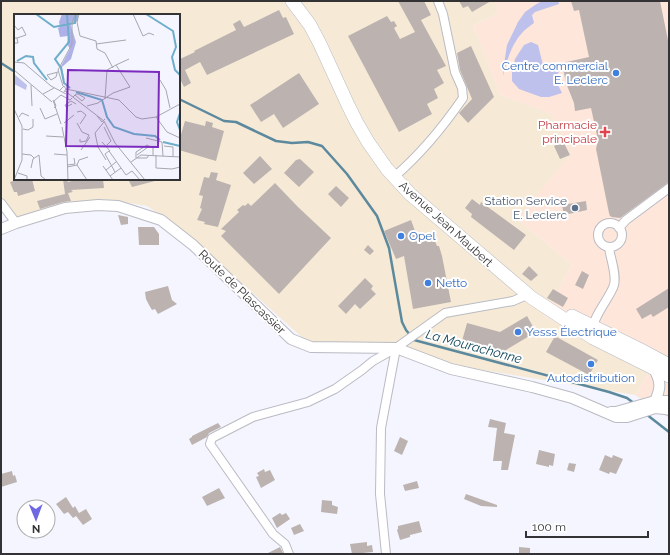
<svg xmlns="http://www.w3.org/2000/svg" width="670" height="555" font-family="Raleway,sans-serif">
<style>
.commercial{fill:#fee6db}
.industrial{fill:#f6ead6;fill-rule:evenodd}
.green{fill:#bec1eb}
.lines{fill:none;stroke-linecap:round;stroke-linejoin:round}
.stream{stroke:#5c899e;stroke-width:2.5}
.building{fill:#bcb3b0}
.minor-casing{stroke:#babbc3;stroke-width:10}
.tertiary-casing{stroke:#babbc3;stroke-width:12}
.primary-casing{stroke:#babbc3;stroke-width:14}
.minor{stroke:#fff;stroke-width:8}
.tertiary{stroke:#fff;stroke-width:10}
.primary{stroke:#fff;stroke-width:13}
.shop-dot{fill:#3f7fe0;stroke:#fff;stroke-width:1.5}
.health-dot{fill:#e0444e;stroke:#fff;stroke-width:1.5}
.service-dot{fill:#5c6f8a;stroke:#fff;stroke-width:1.5}
.labels{text-anchor:middle;stroke-width:4;stroke-linejoin:round;paint-order:stroke}
.shop-label{font-size:12px;fill:#366cbe;stroke:#fff;text-anchor:start}
.health-label{font-size:12px;fill:#be3a42;stroke:#fff;text-anchor:end}
.service-label{font-size:12px;fill:#4e5e75;stroke:#fff;text-anchor:end}
.street-label{font-size:12px;fill:#333336;stroke:#fff}
.water-label{font-size:13px;font-style:italic;fill:#0e455a;stroke:#fff}
.inset-river{fill:none;stroke:#6eaeca;stroke-width:2}
.inset-road{fill:none;stroke:#a7a7ae;stroke-width:1}
.view{fill:#7b2cbf;fill-opacity:0.15;stroke:#7b2cbf;stroke-width:2}
.inset-edge{fill:none;stroke:#333336;stroke-width:2}
</style>
<rect width="100%" height="100%" fill="#f4f5fe"/>
<path class="commercial" d="M495,1H667L669,7V418L635,395L649,372L544,316L572,265L517,219L552,114L500,95L473,25L498,13Z"/>
<path class="industrial" d="M1,1H495L498,13L473,25L500,95L552,114L571,154L517,219L572,265L544,316L649,372L635,395L306,341L207,252L190,235L147,206L105,199L79,202L17,217L1,197ZM15,15H179V179H15Z"/>
<path class="green" d="M542,1H558L559,4L535,12L532,15L534,23C530,26 525,29 522,33C511,45 507,61 503,76L504,64L507,45L518,22L525,12L535,5Z
M531,42L538,45L543,65L548,63L551,71L562,68L556,76L558,85L562,93L549,97H541L519,89L512,81V73L515,59L524,45Z"/>
<g class="lines">
<path class="stream" d="M1,63L15,72
M179,99L224,121L236,122L276,141L292,143L308,142L322,146L347,174L377,216L389,248L402,322L406,330L414,340L609,392L627,398L635,404
M646,414L669,432"/>
</g>
<path class="building" d="M398,1H424L431,15L421,20L446,66L437,70L444,83L434,89L438,98L427,104L432,114L399,132L348,36L387,16L391,22L394,21L397,26L394,28L400,39L415,32Z
M459,1H491L472,12L468,6L463,8Z
M571,1H660L669,45V182L620,218L612,217L610,216L609,213L596,149L598,140L591,108L575,111L574,103L566,83L562,63L589,57L579,10L574,11Z
M279,10L283,18L286,17L294,34L207,75L200,62L185,70L191,83L184,87L179,77V57L180,59L195,52L194,51L236,30L233,24L240,20L244,27Z
M471,46L494,97L468,123L459,113L472,99L460,70L457,53Z
M299,73L319,104L283,128L274,114L261,122L250,105Z
M185,121L205,126L206,121L213,123L212,127L224,131L216,161L179,150V141Z
M563,141L570,155L560,159L554,146Z
M260,156L272,169L254,184L243,173Z
M300,159L314,172L299,187L284,173L296,160Z
M211,172L218,173L216,180L231,185L218,227L204,224L205,222L197,220L202,209L200,208L203,196L199,195L204,177L209,178Z
M20,179H32L35,191L18,196L17,192H14L10,182Z
M63,179H66L68,182L79,179H103L104,188L71,190L73,192L68,193L71,201L63,202L40,209L37,201L65,194Z
M128,179H155V181L132,187Z
M275,183L298,207L331,238L279,294L221,236L226,231L221,229L239,212L237,210L243,205L245,206L248,203L251,206Z
M336,186L349,198L341,207L328,194Z
M472,199L480,205L481,202L526,235L514,250L471,217L472,214L465,208Z
M586,201L587,210L564,215L562,205Z
M118,215L128,217V224L121,225Z
M411,220L419,242L431,239L432,242L435,241L437,246H439L442,256L451,302L413,309L404,256L396,259L384,231Z
M138,227H154L159,234V245H139Z
M368,245L374,251L370,255L364,250Z
M529,266L538,275L531,281L522,274Z
M582,271L589,275L583,289L575,285Z
M365,278L373,286L371,289L376,294L360,309L355,304L346,314L338,306Z
M168,286L172,300L177,304L158,314L155,309L152,310L149,305L146,299L145,292Z
M669,288V307L653,317L651,314L642,319L636,309Z
M553,289L568,298L563,307L547,298Z
M527,316L536,332L506,350L505,352L462,341L467,323L500,332Z
M555,336L598,360L589,375L546,352Z
M490,419L506,423L504,433L515,435L508,470H501L502,461H493L497,428L488,427Z
M218,423L221,427L209,433L207,437L192,445L189,439L192,437V436Z
M400,437L408,441L402,455L394,451Z
M539,450L555,454L553,466L549,465V467L536,464Z
M605,455L612,458L613,455L623,459L616,474L610,472L609,474L599,470Z
M569,463L576,464L574,472L567,470Z
M264,469L265,472L270,470L275,480L261,488L256,477L259,476L257,473Z
M12,471L13,476L15,475L17,482L1,487V474Z
M417,481L419,488L405,491L403,485Z
M219,488L225,498L207,506L202,497Z
M466,494L497,505V507L481,506L464,499Z
M66,497L73,508L75,506L79,513L86,509L92,519L83,525L76,516L73,518L68,512L64,514L56,504Z
M322,500L332,501V505L338,507L337,514L321,512Z
M280,513L282,515L286,513L290,519L277,528L272,518Z
M419,521L422,532L410,535V537L400,540L397,530L398,529V526Z
M300,524L304,531L294,535L291,528Z
M367,542V546L372,545L373,552L352,554L350,544Z
M280,547L283,553L281,554H266Z
M519,547L530,548V554H519Z"/>
<g class="lines">
<g class="minor-casing">
<path id="minor" d="M394,177C421,154 443,127 463,98L462,88L455,72L443,14L438,1
M1,203L16,223
M598 235a12 12 0 1 1 24 0a12 12 0 1 1-24 0Z
M619,228L626,220L669,188
M593,330C592,317 610,298 614,285C617,274 610,258 609,247
M289,554L285,544L273,534L210,444L212,438L253,417L308,402L335,389L362,370L373,361L396,348L445,313L513,301L527,295
M386,554L380,494L381,428L396,348"/>
</g>
<g class="tertiary-casing">
<path id="tertiary" d="M1,229L16,223L65,208L98,205L118,206L161,220L193,245L291,339L311,347L396,348L451,369L532,387L572,398L616,417H627L655,408L665,409L669,410
M654,369C661,382 661,388 655,401
M611,412H616L655,401H669"/>
</g>
<g class="primary-casing">
<path id="primary" d="M292,1L310,25L320,44L348,105L357,123L368,142L387,169L410,194L532,298L593,338L669,376
M572,316L639,349L669,365"/>
</g>
<use href="#minor" class="minor"/>
<use href="#tertiary" class="tertiary"/>
<use href="#primary" class="primary"/>
</g>
<g class="shop-dot">
<circle cx="616" cy="73" r="4"/>
<circle cx="401" cy="236" r="4"/>
<circle cx="428" cy="283" r="4"/>
<circle cx="518" cy="332" r="4"/>
<circle cx="591" cy="364" r="4"/>
</g>
<path class="health-dot" d="M603 126h4v4h4v4h-4v4h-4v-4h-4v-4h4z"/>
<circle class="service-dot" cx="575" cy="208" r="4"/>
<g class="labels">
<g class="shop-label">
<text x="608" y="70" text-anchor="end">Centre commercial<tspan x="608" dy="14">E. Leclerc</tspan></text>
<text x="409" y="240">Opel</text>
<text x="436" y="287">Netto</text>
<text x="526" y="336">Yesss Électrique</text>
<text x="591" y="382" text-anchor="middle">Autodistribution</text>
</g>
<g class="health-label">
<text x="597" y="129">Pharmacie<tspan x="597" dy="14">principale</tspan></text>
</g>
<g class="service-label">
<text x="567" y="205">Station Service<tspan x="567" dy="14">E. Leclerc</tspan></text>
</g>
<g class="street-label">
<text transform="translate(446 224) rotate(42)" y="4">Avenue Jean Maubert</text>
<text transform="translate(242 292) rotate(44)" y="4">Route de Plascassier</text>
</g>
<g class="water-label">
<text transform="translate(474 346) rotate(15)" y="5">La Mourachonne</text>
</g>
</g>
<g transform="translate(14 14)">
<rect width="166" height="166" fill="#f4f5fe"/>
<path d="M0,60L13,71L12,76L0,70Z" fill="#bec1eb"/>
<path d="M48,0H64V7L56,9L62,28L57,45L48,53L51,68L46,54L56,35L53,30L54,22L46,23L44,14L46,13L45,8Z" fill="#aeb1e7"/>
<path class="inset-river" d="M22,0L40,13L61,9L62,0M53,0L55,28L41,45L47,54L50,69L56,74M132,0L159,17L162,33L158,43L161,56L166,61V76M3,47L12,42L19,43L20,49L33,66M62,78L88,86L93,103L100,113L120,120L141,122L146,126M166,99L163,108L166,116M149,128L166,132"/>
<path class="inset-road" d="M65,0L63,8L66,22L82,27L83,35L91,39L99,54M119,0L129,22L135,19L140,21M0,11L4,16L8,13L12,21L3,24M0,24H3L4,29H0M82,30L112,26M0,48L10,49L37,72L52,80M102,51L115,45M0,56L38,88M43,59L42,63L37,66L33,61L44,58M146,66L152,76L156,94M17,71L18,92M49,72L44,56L58,30V9L61,0M52,75L105,86L122,103L128,105L142,103L166,90M46,76L50,72L52,75L50,78M51,77L90,107L101,129L131,166M29,80L40,74M59,83L62,80H64L71,84L68,87L61,81M39,86L47,110M58,90L52,93L51,91L57,87L62,90M73,92L84,89L99,79L116,73L102,51L93,56L91,85M26,94L31,105L43,100M40,94L42,92L40,87L47,81L56,86L58,84M0,95L8,112V146L0,166M63,98L67,97L72,101L66,110M83,102L88,108L91,105M5,103L8,99L15,102M142,103L153,118L166,124M90,108L81,119L84,133L92,146M50,109L60,101M63,109L68,118L75,121L72,127L66,128V125M48,113L53,138L54,166M90,113L97,127L93,131M9,115L14,116L19,113V105M32,122L49,123M132,124L148,128L149,142M88,128L96,137M150,132L159,133V143M67,136L76,123M8,140L17,141L20,144M40,140L53,141M123,141L134,133M142,141V154L158,155L166,153M122,144V138L133,131L139,134V141M123,144H133L135,141M117,148L127,141L166,143M53,151L61,150L60,144M63,151L73,166M89,152L99,166M53,153L63,151L65,146L74,143M17,154L19,145L25,141L27,162L32,166M92,156L102,148M101,158L91,140L95,137L112,161L118,157L126,166M4,159L13,162V166M96,162L107,154"/>
<path class="view" d="M54,56L145,58L144,133L52,132Z"/>
<rect width="166" height="166" class="inset-edge"/>
</g>
<rect width="670" height="555" fill="none" stroke="#333336" stroke-width="4"/>
<g transform="translate(36 519) rotate(179)"><circle r="19" fill="#ffffff" stroke="#adadaf"/>
<path d="M0-3L7 15L0 10L-7 15Z" fill="#6e68e2"/>
<text y="-6" font-size="11" font-weight="bold" text-anchor="middle" fill="#333336">N</text>
</g>
<path d="M526 531v6h122v-6" fill="none" stroke="#333336" stroke-width="2"/>
<text x="532" y="531" font-size="12" fill="#333336" stroke="#ffffff" stroke-width="3" paint-order="stroke">100 m</text>
</svg>
